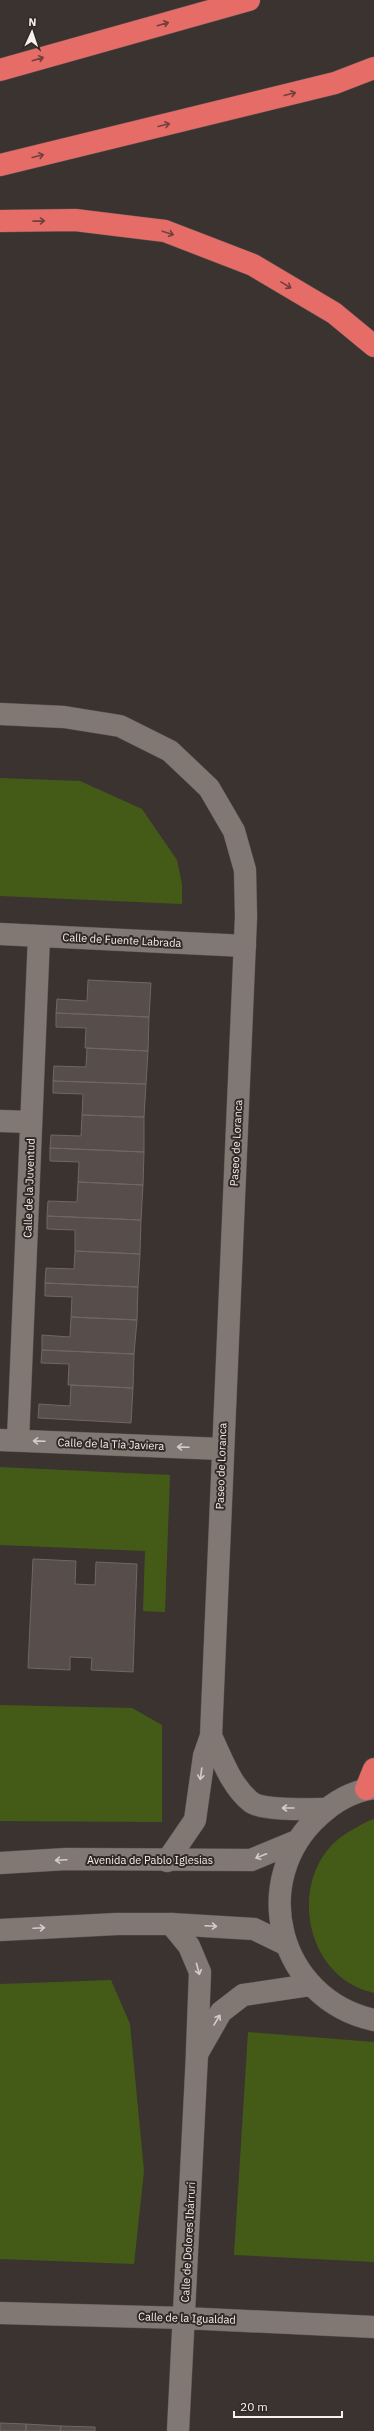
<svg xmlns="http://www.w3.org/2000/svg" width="374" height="2431" font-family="'IBM Plex Sans',sans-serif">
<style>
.green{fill:#445b18}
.building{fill:#574e4b;stroke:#706663}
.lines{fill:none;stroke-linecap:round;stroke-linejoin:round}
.minor-casing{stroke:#595250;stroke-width:23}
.tertiary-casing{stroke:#595250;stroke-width:23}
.secondary-casing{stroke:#595250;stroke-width:23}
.motorway-casing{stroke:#595250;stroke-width:23}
.minor{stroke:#817874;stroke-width:22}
.tertiary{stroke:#817874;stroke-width:22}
.secondary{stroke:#817874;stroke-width:22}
.motorway{stroke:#e66c67;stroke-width:22}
.oneway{stroke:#70403d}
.oneway2{stroke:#d3ccc9}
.labels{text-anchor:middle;stroke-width:4;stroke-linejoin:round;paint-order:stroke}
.street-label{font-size:11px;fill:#f6f0ee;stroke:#312926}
</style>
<rect width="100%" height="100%" fill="#3b3330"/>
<path class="green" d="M0,778L80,781L142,809L177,860L182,884V904L0,896Z
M0,1467L170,1475L165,1612L143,1611L145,1551L0,1545Z
M0,1705L132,1708L162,1725V1822L0,1821Z
M374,1819V1993C299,1977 285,1865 352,1830C359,1826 367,1821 374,1819Z
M111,1980L130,2024L144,2171L134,2264L0,2259V1984Z
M248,2032L374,2042V2262L234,2255Z"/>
<path class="building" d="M88,980L151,983L149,1017L56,1013L57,999L87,1001Z
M56,1013L149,1017L148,1051L85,1048L86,1028L56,1027Z
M87,1048L148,1051L146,1084L53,1081L54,1066L86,1067Z
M53,1081L146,1084L144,1117L82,1115L83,1094L53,1093Z
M82,1115L144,1117V1152L50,1148L51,1135L81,1136Z
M50,1148L144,1152L143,1185L78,1182L79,1162L50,1161Z
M78,1182L143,1185L141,1220L47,1216L48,1201L77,1202Z
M47,1216L141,1220L140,1254L75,1251V1230L47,1229Z
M75,1251L140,1254L138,1287L45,1283L46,1268L74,1269Z
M45,1283L138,1287L137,1320L71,1317L72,1297L45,1296Z
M71,1317L137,1320L134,1354L42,1350V1335L70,1337Z
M42,1350L134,1354L133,1388L68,1385L69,1364L41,1363Z
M71,1385L133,1388L131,1423L38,1418L39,1404L70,1406Z
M33,1559L76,1561L75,1584L95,1585L96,1562L137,1564L133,1672L91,1670L92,1658L70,1657V1670L28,1668Z
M0,2423L26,2424V2431H0Z
M26,2424L61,2426L60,2431H26Z
M61,2426L95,2427V2431H60Z"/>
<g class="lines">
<g class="minor-casing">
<path id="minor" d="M0,934L245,946
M0,1121L31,1122
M0,1440L222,1449
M18,1440L39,936
M0,2313L184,2318L374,2327
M178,2431L197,2054"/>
</g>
<g class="tertiary-casing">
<path id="tertiary" d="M0,714L64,717L120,726L170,751L209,788L234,831L245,870L246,917L211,1736L204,1756L195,1820L167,1861
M211,1736C222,1759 231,1786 251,1802C263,1811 311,1809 327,1809
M171,1924L189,1946L200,1972L197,2051
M197,2054L221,2012L243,1995L310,1985"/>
</g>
<g class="secondary-casing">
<path id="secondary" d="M374,1788C354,1791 335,1801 320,1815C247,1880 278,1999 374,2020
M0,1863L66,1859L251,1860L297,1841
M0,1930L117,1924H171L254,1929L285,1944"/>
</g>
<g class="motorway-casing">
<path id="motorway" d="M0,70L249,0
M0,165L335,83L374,68
M0,221L75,220L165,231L253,265L334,313L374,346
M366,1789L374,1769"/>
</g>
<use href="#minor" class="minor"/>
<use href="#tertiary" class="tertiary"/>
<use href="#secondary" class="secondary"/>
<use href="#motorway" class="motorway"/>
</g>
<defs><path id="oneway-shaft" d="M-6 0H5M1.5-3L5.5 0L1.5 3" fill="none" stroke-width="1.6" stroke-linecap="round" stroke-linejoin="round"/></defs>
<g class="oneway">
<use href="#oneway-shaft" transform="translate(163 24) rotate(-16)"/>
<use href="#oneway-shaft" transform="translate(38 59) rotate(-16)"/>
<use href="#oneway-shaft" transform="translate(290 94) rotate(-14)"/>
<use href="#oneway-shaft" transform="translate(164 125) rotate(-14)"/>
<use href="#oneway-shaft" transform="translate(38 156) rotate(-14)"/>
<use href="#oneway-shaft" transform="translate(39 221) rotate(-1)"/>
<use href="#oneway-shaft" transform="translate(168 233) rotate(18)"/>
<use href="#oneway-shaft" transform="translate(286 285) rotate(31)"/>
</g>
<g class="oneway2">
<use href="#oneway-shaft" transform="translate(39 1441) rotate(-178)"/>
<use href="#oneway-shaft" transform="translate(183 1447) rotate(-178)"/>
<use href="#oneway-shaft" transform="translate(201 1774) rotate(98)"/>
<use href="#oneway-shaft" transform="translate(288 1808) rotate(-180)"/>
<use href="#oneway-shaft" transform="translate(261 1856) rotate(158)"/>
<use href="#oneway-shaft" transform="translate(61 1860) rotate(177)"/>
<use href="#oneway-shaft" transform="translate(211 1926) rotate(3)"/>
<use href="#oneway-shaft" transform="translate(39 1928) rotate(-3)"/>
<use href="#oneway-shaft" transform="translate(198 1969) rotate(75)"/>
<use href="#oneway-shaft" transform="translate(217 2020) rotate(-59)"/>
</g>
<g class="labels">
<g class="street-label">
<text transform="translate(122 940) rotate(3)" y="4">Calle de Fuente Labrada</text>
<text transform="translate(236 1143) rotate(-87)" y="4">Paseo de Loranca</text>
<text transform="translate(29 1188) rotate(-88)" y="4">Calle de la Juventud</text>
<text transform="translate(111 1444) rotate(2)" y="4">Calle de la Tía Javiera</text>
<text transform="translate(221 1466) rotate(-88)" y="4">Paseo de Loranca</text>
<text x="150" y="1864">Avenida de Pablo Iglesias</text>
<text transform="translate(188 2242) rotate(-87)" y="4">Calle de Dolores Ibárruri</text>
<text transform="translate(187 2318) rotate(2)" y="4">Calle de la Igualdad</text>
</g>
</g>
<g transform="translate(32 32) rotate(3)" stroke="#312926" stroke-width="3" paint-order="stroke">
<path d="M0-3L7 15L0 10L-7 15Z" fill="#f6f0ee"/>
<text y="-6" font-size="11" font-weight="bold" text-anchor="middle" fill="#f6f0ee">N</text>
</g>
<path d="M234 2411v6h108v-6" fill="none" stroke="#f6f0ee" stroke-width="2"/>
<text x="240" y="2411" font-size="12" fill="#f6f0ee" stroke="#312926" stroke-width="3" paint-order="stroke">20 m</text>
</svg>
